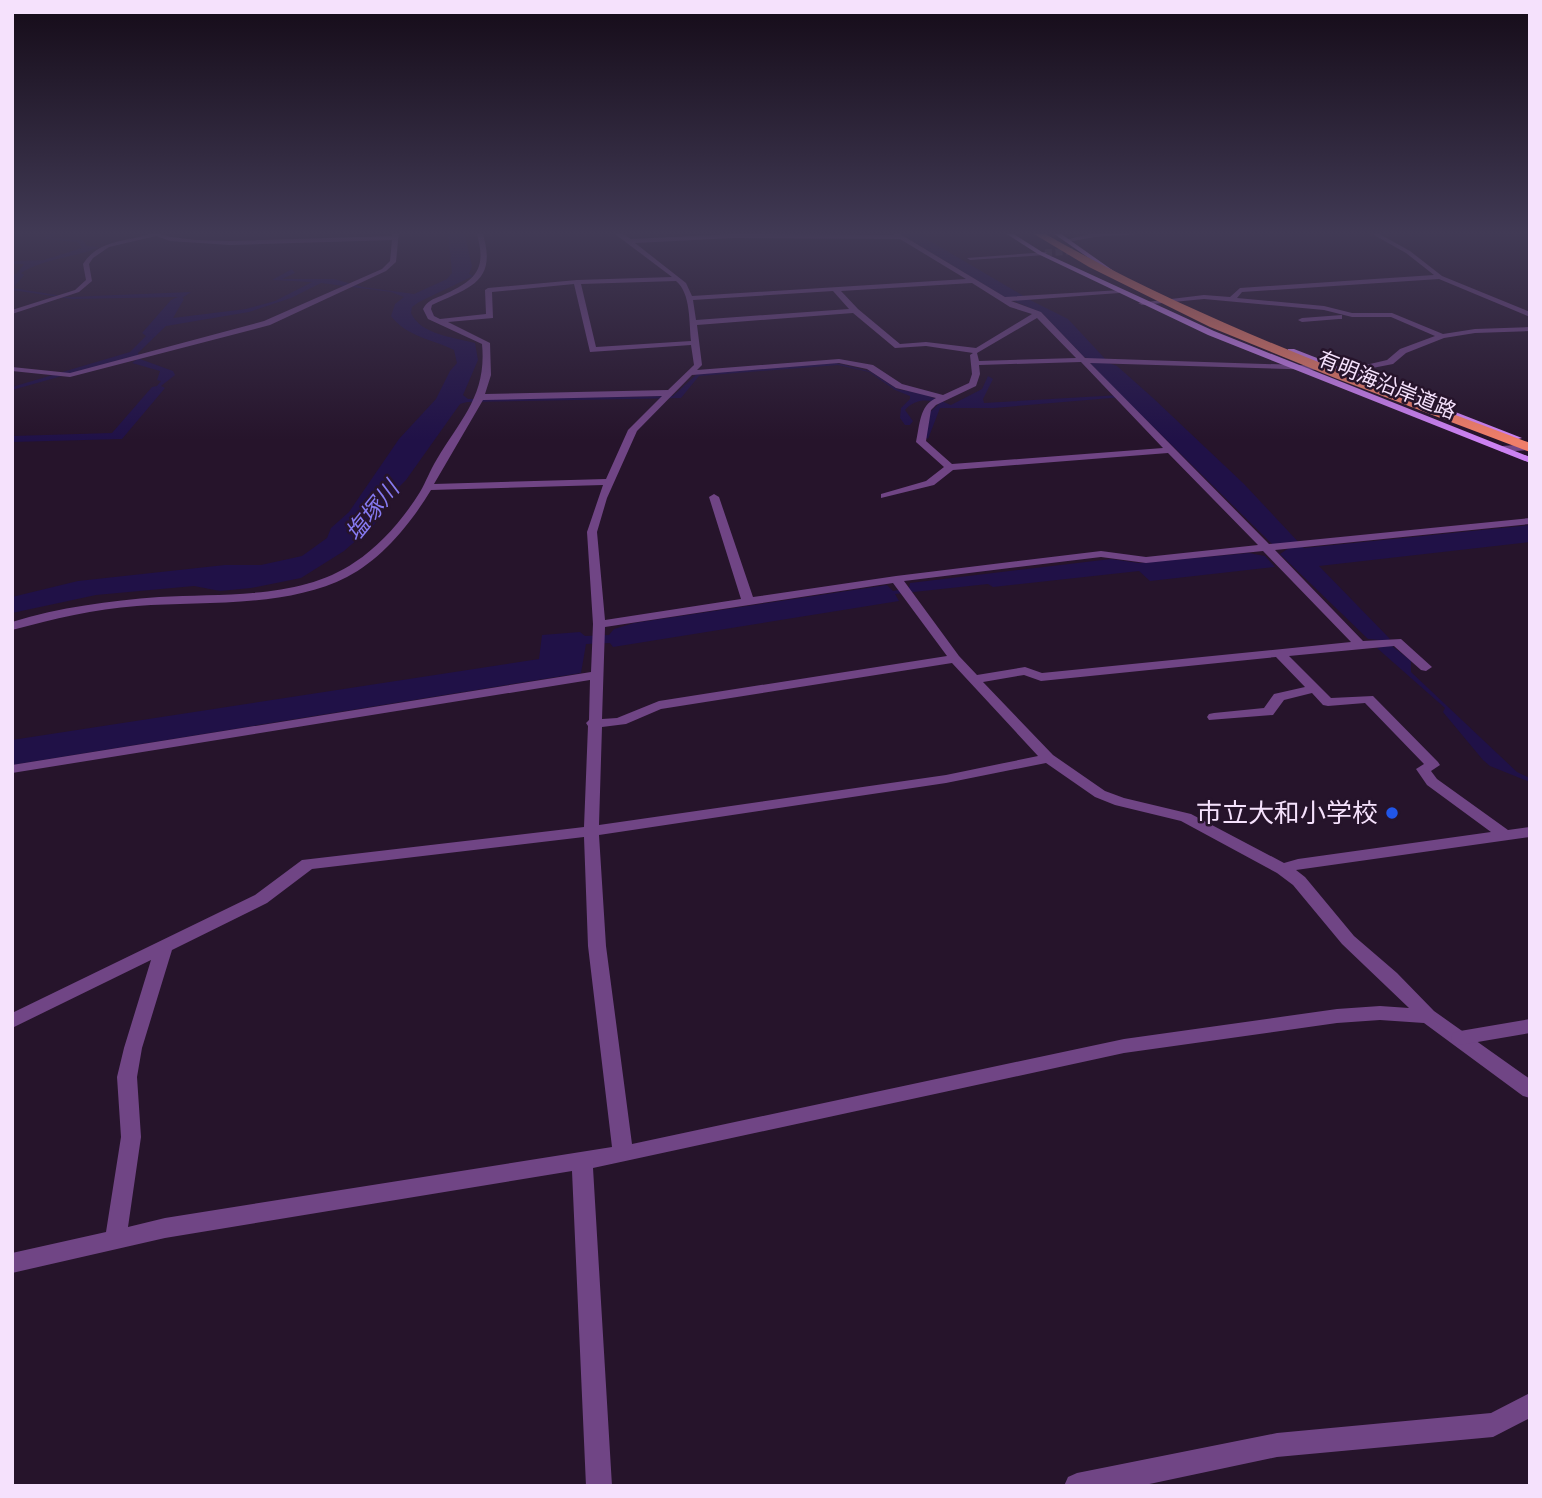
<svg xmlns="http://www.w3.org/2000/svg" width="1542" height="1498" font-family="Jost,'Noto Sans JP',sans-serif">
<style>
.water{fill:#201147}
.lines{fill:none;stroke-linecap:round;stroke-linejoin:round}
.minor-tunnel{stroke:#45334a;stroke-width:7;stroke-dasharray:7 3.5;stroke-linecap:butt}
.minor{fill:#704585;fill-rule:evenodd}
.tertiary{fill:#704585;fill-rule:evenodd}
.secondary{fill:#cc82f2;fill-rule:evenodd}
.motorway{fill:#ef7e69;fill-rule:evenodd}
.poi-dot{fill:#2156e8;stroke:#26142b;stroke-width:2.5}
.labels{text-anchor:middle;stroke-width:5;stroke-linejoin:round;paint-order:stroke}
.far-street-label{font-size:21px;fill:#f5e1fc;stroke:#26142b}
.far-water-label{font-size:23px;font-style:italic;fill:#867af1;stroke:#26142b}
.poi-label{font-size:26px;fill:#f5e1fc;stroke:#26142b;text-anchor:end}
</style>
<rect width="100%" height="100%" fill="#26142b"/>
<path class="water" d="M53,231H59L51,238L83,240L87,246L100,247C74,258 45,258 21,273L24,275L13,288L68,297L191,292L182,298L184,299L173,318L246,309L275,301L312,282L272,280L292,269L295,273L282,279H334L363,287L414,294L447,279L452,273L448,231H464L472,266L469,274L473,276L419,302L412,307L411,313C421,335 454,337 475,343L478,360L463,395L468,399L673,396L697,374L836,363L869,371L897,389L924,394L951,405L982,389L988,376L993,379L983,399L984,403L1120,395L1090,363L1095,361L1084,357L1042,313L1003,296L896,231H913L1032,301L1068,319L1109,363L1117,366L1153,398L1244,484L1304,548L1530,525V542L1319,566L1390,639L1386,641L1411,661V672L1517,772L1530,778V782L1490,766L1483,760L1443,712L1445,708L1377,648L1387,646L1380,640L1368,639L1280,554L1289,548L1272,544L1123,397L994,408H940L928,439L925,437L930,412L940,403C926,399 915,399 905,410L913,421L910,425H905L900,418L901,408L910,399V396L895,390L869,372L838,365L699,376L681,398L467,402L460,404L406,480L389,497L386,508L374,525L344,551L301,578L251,588L220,591L194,586L96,595L12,613V597L78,581L225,565H261L302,556L327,538L331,528L349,512L399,439L436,399L450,371L457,363L454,350C432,339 407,337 391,316L395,304L404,297L391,292L321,283L291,298L249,312L166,326L138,353L140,359L173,371L175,375L161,386L165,388L122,439L12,442V436L112,433L152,387L157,386L161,381L157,380L160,371L132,363L136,360L130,357L12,390V387L130,352L146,336L142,333L171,300L178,297L72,299L12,290V275L16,274L24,264H12V261L44,260L82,248L78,242L43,239Z
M1249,553L1265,556L1275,567L1150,581L1139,571L993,587L988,584L895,594L899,601L613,647L610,643L586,644L581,673L12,765V740L539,659L542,635L580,632L585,636L609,635L614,629L634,623L887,585L893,591L909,588L910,583L1111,559L1139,563Z"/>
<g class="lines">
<path class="minor-tunnel" d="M1045,253L1076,251"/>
<path class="minor" d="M157,231H163L160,234L171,237L196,240L230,241L392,236L393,231H399L396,262L386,271L270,325L70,377L12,371V367L70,373L264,321L382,269L390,261L392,240L230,245L170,241L156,236L109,247L93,258L89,264L92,281L79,292L12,314V310L75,290L86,280L83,264C100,237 131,243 157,231Z
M476,231H482C498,281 472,287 432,305L431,309L434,316L440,319L486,314L485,290L488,288L577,280L672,277L611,231H618L631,239L734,234L894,235L888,231H895L1005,297L1121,290L1119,293L1011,301L1041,312L1085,358L1357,367L1387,360L1400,349L1435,336L1391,317H1352L1324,310L1204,299L1142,305L1138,303L1204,295L1230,297L1240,288L1434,275L1406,253L1367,231H1374L1410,251L1442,276L1530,312V317L1439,279L1242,292L1237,298L1324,306L1352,313H1392L1443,334L1475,329L1530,327V331L1475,333L1444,338L1406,353L1393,364L1357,371L1090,363L1269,544L1530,518V524L1275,550L1363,641L1401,639L1432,667L1426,671L1421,670L1394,646L1289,656L1331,698L1373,696L1438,762L1440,765L1431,771L1437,779L1508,830L1530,827V837L1296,870L1305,877L1354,936L1397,973L1434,1011L1530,1079V1098L1523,1096L1424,1023L1380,1020L1337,1023L1124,1053L593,1168L612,1486H586L572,1171L165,1238L12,1273V1253L106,1232L121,1137L117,1077L124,1048L151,960L12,1028V1013L255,895L302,860L584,827L588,726L586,723L589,720L590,680L12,773V765L591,672L593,624L587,532L603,485L431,490C411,523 382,559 347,577C287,608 203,601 137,606C94,609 54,619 12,630V622C60,607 109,601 159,597C223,593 300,600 355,562C380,546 404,518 420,492C426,482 430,470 437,459C461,419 487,395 482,344L428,319L423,309C427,301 433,299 441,296C476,280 488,270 476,231ZM734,238L900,239L966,279L692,296L686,283L635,243ZM676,281C691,293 689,323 691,341L596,347L581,284ZM972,283L1010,307L1032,314L976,348L926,342L900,344L858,309L841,291ZM574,284L590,352L691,345L694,365L668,390L485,394L491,375L490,343L448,322L493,318L492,292ZM833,291L849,309L696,320L693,300ZM853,313L895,348L926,346L973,353L970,355L972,374L969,383L943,395L902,384L873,365L839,359L697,370L702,365L697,325ZM1037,318L1076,358L979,361L977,353ZM1081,362L1163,448L952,464L926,441L931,410L936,405L976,386L980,374L979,365ZM839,363L867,369L896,388L936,398C919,406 920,425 916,442L944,467L926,481L881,494V498L934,485L953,470L1168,453L1258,545L1146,557L1101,551L896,576L753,597L719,497L714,494L709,497L741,599L605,620L597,532L607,498L637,431L692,375ZM662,396L628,430L606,479L434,484L483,400ZM1263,551L1351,642L1042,673L1025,667L977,675L959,656L904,581L1101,557L1146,563ZM893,583L947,656L659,701L617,718L602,719L605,627ZM1276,657L1305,687L1274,694L1264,708L1214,713L1209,714L1207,717L1209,720L1273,715L1284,700L1312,693L1323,705L1328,706L1365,703L1424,764L1416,769L1427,785L1491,832L1298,859L1284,863L1191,814L1124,798L1105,791L1053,755L983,682L1024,675L1041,681ZM952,663L1038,756L946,775L599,825L602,727L626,724L661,709ZM1046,763L1095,797L1115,805L1181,821L1277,873L1293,885L1342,944L1409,1008L1380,1006L1337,1009L1124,1039L632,1144L606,946L599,835L946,783ZM584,837L588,946L612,1147L165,1218L128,1227L141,1137L137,1077L142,1048L172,950L267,903L312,869Z
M1147,231H1182L1094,237L1068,242L1065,240L1094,233Z
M1047,252L1045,255L970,260L967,258Z
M1342,315V319H1339L1302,322L1298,320L1302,318Z
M1530,444V450L1502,452L1497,449L1502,446Z
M1530,1393V1418L1493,1437L1277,1457L1140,1486H1064L1068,1477L1077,1473L1277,1433L1491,1413Z"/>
<path class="tertiary" d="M1530,1019V1033L1460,1045L1453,1043L1451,1038L1453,1033L1460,1031Z"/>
<path class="secondary" d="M1002,231H1009L1042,252L1214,331L1530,457V463L1208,335L1038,254Z
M1050,231H1057L1118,274L1113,275Z
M1288,349H1294L1522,438L1514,440L1288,353Z"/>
<path class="motorway" d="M1029,231H1040C1196,320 1362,380 1530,443V452L1335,378L1210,327L1089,267Z"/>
</g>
<linearGradient id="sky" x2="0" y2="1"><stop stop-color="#150b18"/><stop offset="0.53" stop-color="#413a55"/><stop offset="1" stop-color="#413a55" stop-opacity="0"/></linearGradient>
<rect width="1542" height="440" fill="url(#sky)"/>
<circle class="poi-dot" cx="1392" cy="813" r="7"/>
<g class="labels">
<g class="far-street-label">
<text transform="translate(1387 385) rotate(22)" y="7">有明海沿岸道路</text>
</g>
<g class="far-water-label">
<text transform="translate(372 511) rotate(-51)" y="8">塩塚川</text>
</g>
<g class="poi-label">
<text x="1378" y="822">市立大和小学校</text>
</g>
</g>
<rect width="1542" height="1498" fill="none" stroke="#f5e1fc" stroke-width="28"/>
</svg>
